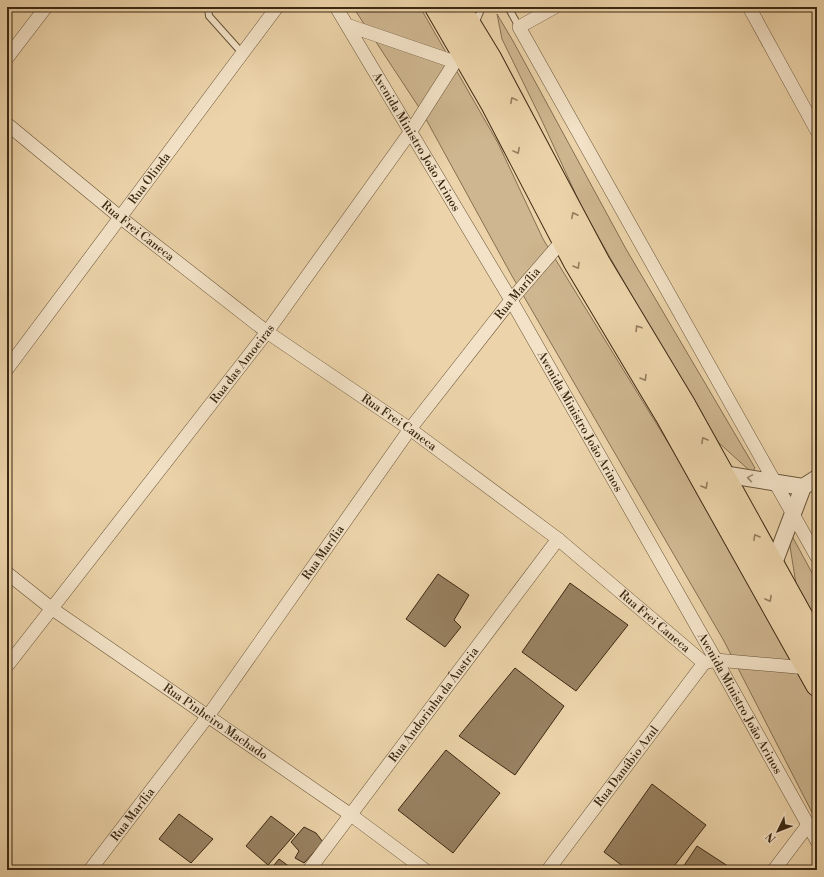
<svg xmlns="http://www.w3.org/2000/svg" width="824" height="877" font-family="'Libre Bodoni',serif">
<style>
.green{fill:#ceb690;stroke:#857052}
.building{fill:#988161;stroke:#3c2913}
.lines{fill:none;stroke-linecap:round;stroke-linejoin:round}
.service-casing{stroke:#685438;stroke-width:8}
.minor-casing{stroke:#685438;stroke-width:14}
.tertiary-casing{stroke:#685438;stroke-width:18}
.trunk-casing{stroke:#3c2913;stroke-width:24}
.service{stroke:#f3e2c7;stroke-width:6}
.minor{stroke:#f3e2c7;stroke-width:13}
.tertiary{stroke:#f3e2c7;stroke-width:16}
.trunk{stroke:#ecd3a9;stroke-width:22}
.oneway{stroke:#947e5e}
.oneway2{stroke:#98866d}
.labels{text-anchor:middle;stroke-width:3.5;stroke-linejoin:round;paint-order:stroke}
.street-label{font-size:12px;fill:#3c2913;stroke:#f3e2c7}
</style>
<rect width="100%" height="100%" fill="#ecd3a9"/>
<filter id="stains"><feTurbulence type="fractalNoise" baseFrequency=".005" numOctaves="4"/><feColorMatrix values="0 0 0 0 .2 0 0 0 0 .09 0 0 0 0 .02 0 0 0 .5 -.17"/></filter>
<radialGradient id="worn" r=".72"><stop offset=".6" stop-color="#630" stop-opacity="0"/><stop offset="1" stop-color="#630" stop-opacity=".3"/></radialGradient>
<path class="green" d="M353,7H420L498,143L543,239L683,467L817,705V822L724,641L512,276L422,112Z
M497,14L513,41L626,249L755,468L753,471H750L718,442L648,324L583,210L543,123L502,39Z
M792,536L817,582V624L796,584L789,540Z"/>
<path class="building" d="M438,574L469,595L454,620L461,627L445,647L406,619Z
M570,583L628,625L576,691L522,652Z
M515,668L564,706L515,775L459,736Z
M446,750L500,793L453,853L398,810Z
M652,784L706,825L671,870H628L604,852Z
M179,814L213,839L191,863L159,839Z
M271,816L295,834L268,865L246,846Z
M304,827L316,833L323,842L304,863L295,858L299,851L291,842Z
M697,846L734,870H681Z
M279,859L294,870H270Z"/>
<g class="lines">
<g class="service-casing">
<path id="service" d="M208,7L209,16L243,54
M508,7L519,27
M475,24L482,7"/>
</g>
<g class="minor-casing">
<g id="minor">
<path id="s1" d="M336,7L511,300L716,660L817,841"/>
<path d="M555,7L519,27L817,557"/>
<path d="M749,7L817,131"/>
<path d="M347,25L455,62"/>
<path d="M7,58L46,7"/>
<path id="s2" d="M7,124L121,218L267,332L410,429L558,539L704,663L716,660L808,668"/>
<path id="s3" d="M7,369L277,7"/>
<path id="s4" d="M7,573L51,608L351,815L425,870"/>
<path id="s5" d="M7,666L267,332L411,131L462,51"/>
<path id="s6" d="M90,870L208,716L410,429L511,300L563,240"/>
<path id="s7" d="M309,870L558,539"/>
<path id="s8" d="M548,870L704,663"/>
<path d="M774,870L808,825"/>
</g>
</g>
<g class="tertiary-casing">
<path id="tertiary" d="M723,474L803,487
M773,566L803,487L817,478"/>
</g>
<g class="trunk-casing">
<path id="trunk" d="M436,7L492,104L574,261L666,415L817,685
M459,7L490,58L599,263L685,406L817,644"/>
</g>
<use href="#service" class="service"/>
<use href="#minor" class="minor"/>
<use href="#tertiary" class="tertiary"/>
<use href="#trunk" class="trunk"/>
</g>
<defs><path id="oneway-chevron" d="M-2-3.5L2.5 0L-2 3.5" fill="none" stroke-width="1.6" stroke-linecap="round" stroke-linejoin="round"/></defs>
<g class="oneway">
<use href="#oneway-chevron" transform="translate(513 100) rotate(-118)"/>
<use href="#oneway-chevron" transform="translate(517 151) rotate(62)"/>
<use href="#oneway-chevron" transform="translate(574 215) rotate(-117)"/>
<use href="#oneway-chevron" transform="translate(577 266) rotate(60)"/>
<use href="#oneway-chevron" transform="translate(638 328) rotate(-122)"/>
<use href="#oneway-chevron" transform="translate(644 378) rotate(59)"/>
<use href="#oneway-chevron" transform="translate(704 440) rotate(-119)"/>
<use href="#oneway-chevron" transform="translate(705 486) rotate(61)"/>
<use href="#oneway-chevron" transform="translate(756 537) rotate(-119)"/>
<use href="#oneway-chevron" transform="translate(769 599) rotate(61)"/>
</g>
<use class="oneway2" href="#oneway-chevron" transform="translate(750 478) rotate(-171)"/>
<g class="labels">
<g class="street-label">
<text dy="4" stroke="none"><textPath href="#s1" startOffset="157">Avenida Ministro João Arinos</textPath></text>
<text dy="4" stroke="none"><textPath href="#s3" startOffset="238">Rua Olinda</textPath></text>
<text dy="4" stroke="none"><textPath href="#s2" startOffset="169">Rua Frei Caneca</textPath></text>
<text dy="4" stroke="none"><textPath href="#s6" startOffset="718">Rua Marília</textPath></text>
<text dy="4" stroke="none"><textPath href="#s5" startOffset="383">Rua das Amoeiras</textPath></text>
<text dy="4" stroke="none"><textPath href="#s2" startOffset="493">Rua Frei Caneca</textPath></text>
<text dy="4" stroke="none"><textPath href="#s1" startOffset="481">Avenida Ministro João Arinos</textPath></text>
<text dy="4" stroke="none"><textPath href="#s6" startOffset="394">Rua Marília</textPath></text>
<text dy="4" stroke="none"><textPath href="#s2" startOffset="817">Rua Frei Caneca</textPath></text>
<text dy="4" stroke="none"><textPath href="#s1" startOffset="805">Avenida Ministro João Arinos</textPath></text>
<text dy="4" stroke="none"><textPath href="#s7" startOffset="207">Rua Andorinha da Áustria</textPath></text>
<text dy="4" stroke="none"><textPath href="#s4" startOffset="256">Rua Pinheiro Machado</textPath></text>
<text dy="4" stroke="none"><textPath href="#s8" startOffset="130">Rua Danúbio Azul</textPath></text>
<text dy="4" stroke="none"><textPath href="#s6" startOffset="70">Rua Marília</textPath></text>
</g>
</g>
<rect width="824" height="877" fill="none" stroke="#ecd3a9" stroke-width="24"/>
<rect x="8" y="8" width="808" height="861" fill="none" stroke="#3c2913" stroke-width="2"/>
<rect x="12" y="12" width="800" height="853" fill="none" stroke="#3c2913"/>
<g transform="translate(778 831) rotate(227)" stroke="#f3e2c7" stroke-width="3" paint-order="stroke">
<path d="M0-3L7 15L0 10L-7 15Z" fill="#3c2913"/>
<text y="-6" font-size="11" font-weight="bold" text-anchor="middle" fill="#3c2913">N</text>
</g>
<rect width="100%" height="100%" filter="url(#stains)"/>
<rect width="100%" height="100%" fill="url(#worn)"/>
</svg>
